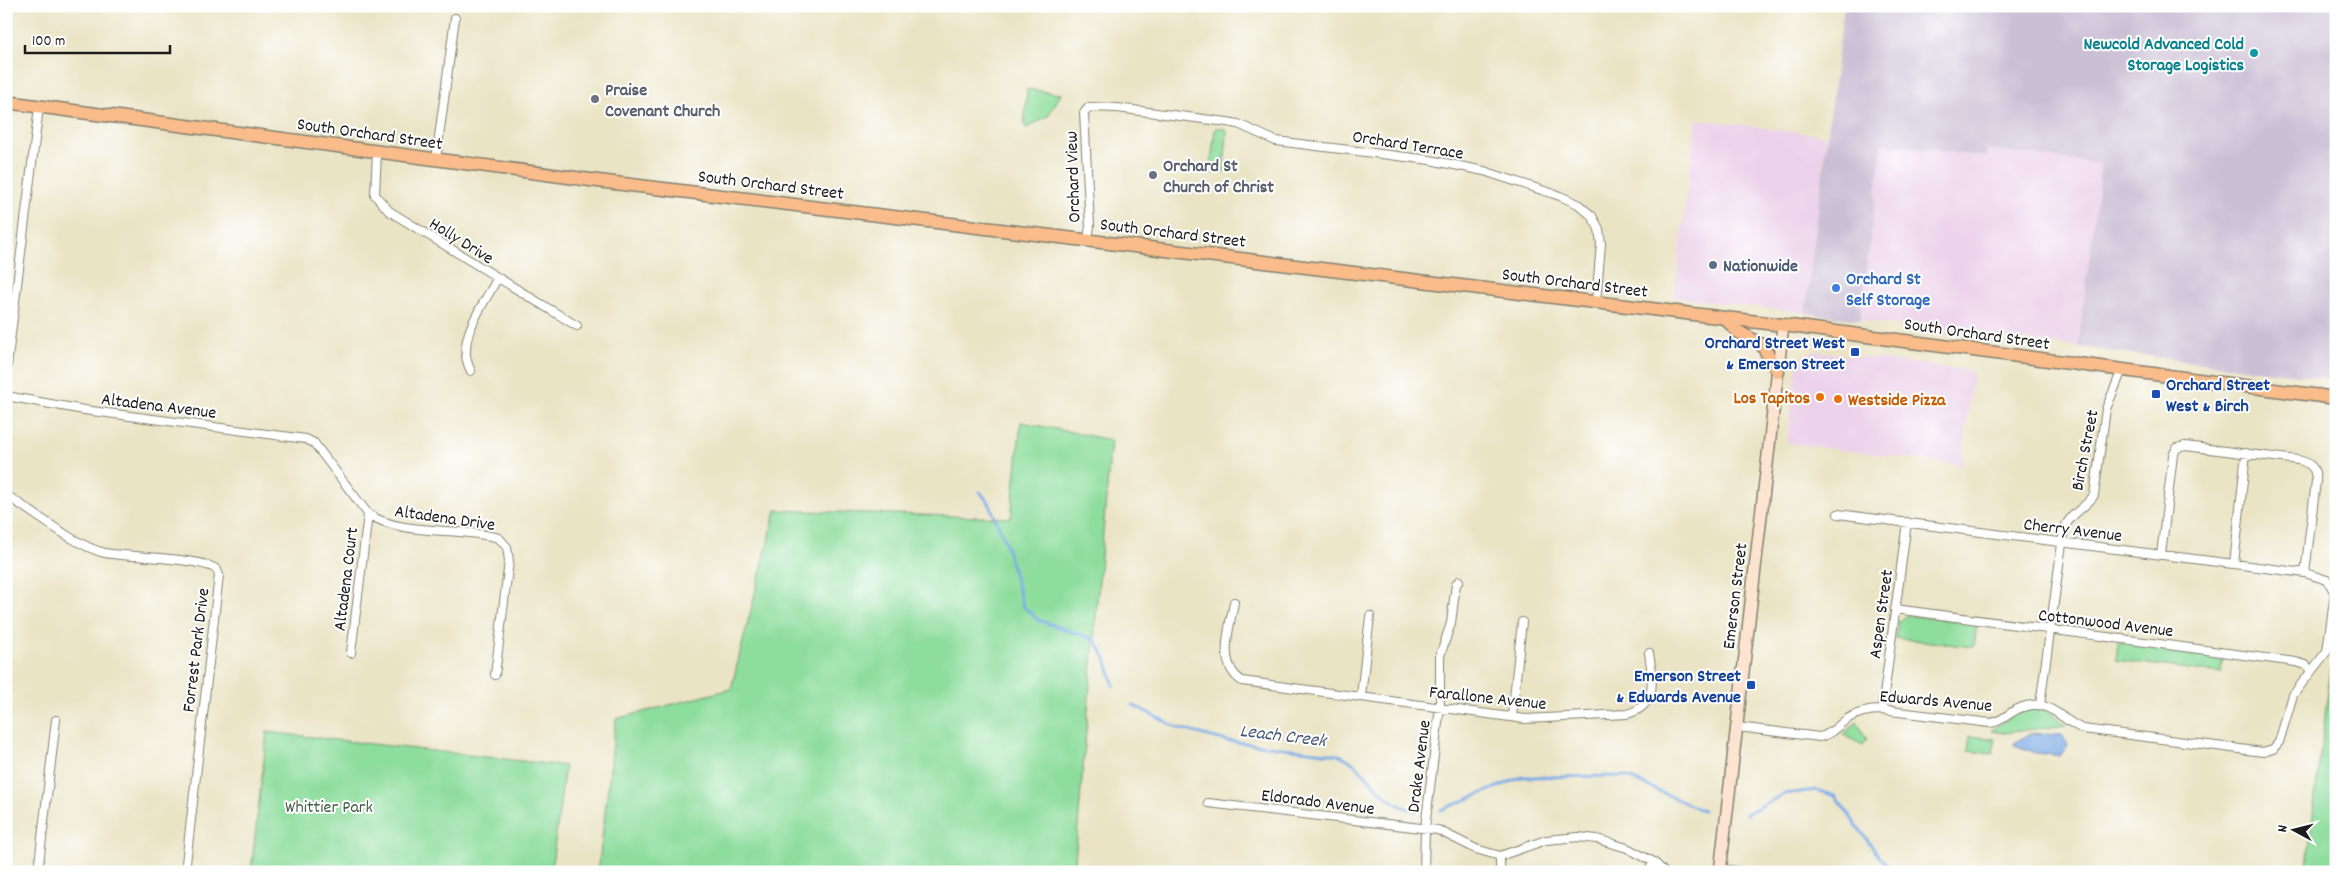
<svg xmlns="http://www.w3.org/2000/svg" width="2342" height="878" font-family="Dekko,sans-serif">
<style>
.built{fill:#ecd1ea}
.industrial{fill:#cbbfd5}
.green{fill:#8ddd9c;stroke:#547c5c}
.water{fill:#79a9e4;stroke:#4a6280}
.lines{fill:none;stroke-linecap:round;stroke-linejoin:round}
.stream{stroke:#79a9e4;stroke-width:3}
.street-casing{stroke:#838070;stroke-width:10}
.secondary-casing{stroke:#838070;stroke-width:14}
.primary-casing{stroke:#838070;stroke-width:15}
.street{stroke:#fff;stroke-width:8}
.secondary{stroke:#fde4d0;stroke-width:11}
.primary{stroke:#f9bc8a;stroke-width:12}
.culture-dot{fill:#0f9aa8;stroke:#fff;stroke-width:2}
.worship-dot{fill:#6b7280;stroke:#fff;stroke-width:2}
.service-dot{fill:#5c6f8a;stroke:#fff;stroke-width:2}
.shop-dot{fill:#3f7fe0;stroke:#fff;stroke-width:2}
.transit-dot{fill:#1a4fb4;stroke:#fff;stroke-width:2}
.food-dot{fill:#e8710a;stroke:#fff;stroke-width:2}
.labels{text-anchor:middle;stroke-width:4;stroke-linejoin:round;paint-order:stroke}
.culture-label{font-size:18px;font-weight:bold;fill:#0d838f;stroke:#fff;text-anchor:end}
.worship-label{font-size:18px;font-weight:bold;fill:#5b616d;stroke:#fff;text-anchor:start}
.street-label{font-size:18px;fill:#1c1c1c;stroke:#fff}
.service-label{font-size:18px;font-weight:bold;fill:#4e5e75;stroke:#fff;text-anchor:start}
.shop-label{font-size:18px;font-weight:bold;fill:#366cbe;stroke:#fff;text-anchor:start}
.transit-label{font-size:18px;font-weight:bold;fill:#164399;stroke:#fff;text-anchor:end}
.food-label{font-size:18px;font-weight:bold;fill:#c56008;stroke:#fff;text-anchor:end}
.park-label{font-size:18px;fill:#446049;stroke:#fff}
.water-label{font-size:19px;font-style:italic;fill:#465b76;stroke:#fff}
</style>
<rect width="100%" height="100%" fill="#fff"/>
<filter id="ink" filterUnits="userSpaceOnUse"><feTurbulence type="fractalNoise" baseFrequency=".02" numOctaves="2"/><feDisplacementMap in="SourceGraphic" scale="10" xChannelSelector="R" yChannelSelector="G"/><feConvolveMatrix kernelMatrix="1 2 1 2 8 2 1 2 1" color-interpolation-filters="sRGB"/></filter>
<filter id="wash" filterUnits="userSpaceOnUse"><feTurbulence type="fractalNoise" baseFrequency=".0096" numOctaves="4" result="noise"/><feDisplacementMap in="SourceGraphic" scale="20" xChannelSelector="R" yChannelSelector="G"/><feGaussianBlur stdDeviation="1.12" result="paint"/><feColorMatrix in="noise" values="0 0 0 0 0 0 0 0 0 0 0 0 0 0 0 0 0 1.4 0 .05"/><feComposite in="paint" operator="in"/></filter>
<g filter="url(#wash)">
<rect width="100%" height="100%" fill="#eae4c5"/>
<path class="built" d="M1696,119L1827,136L1805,313L1674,297Z
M1882,143L1986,157L1988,149L2101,164L2078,347L1860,320Z
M1814,351L1973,371L1962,465L1787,443L1796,369L1802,356Z"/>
<path class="industrial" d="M1844,6H2336V380L2078,347L2101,164L1988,149L1987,157L1882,144L1860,320L1805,313Z"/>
<path class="green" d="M1027,89L1061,94L1048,116L1027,128L1024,126Z
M1215,128H1223L1227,131L1224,173L1210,172Z
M1021,422L1111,440L1074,872H598L616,719L731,689L776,510L1011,518Z
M1906,615L1977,624L1974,647L1895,638L1898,622Z
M2336,626V872H2306Z
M2118,642L2223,656L2221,673L2116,660Z
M2032,709L2048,711L2066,725L2004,733L1991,731L2013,715Z
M1857,722L1867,740L1863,745L1843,735Z
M267,732L565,766L551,872H251Z
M1970,736L1995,739L1993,754L1968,751Z"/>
<path class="water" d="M2031,733L2062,735L2068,745L2060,756L2036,753L2014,745L2015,742Z"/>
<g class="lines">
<path class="stream" d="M980,492L989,503L1005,541L1023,606L1038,620L1095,640L1106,659L1114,686
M1133,705L1178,728L1227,741L1340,755C1372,770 1377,803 1416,811
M1441,810L1522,777L1625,776L1703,811
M1746,814L1784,794L1816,790L1835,796L1879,856L1894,872"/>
</g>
</g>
<g filter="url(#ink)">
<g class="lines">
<g class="street-casing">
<path id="street" d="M377,152L375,195L389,211L577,326
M436,159L455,18
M1088,239L1090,226L1084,113L1089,107L1117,108L1227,122L1238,124L1276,141L1430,160L1484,171L1560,196L1578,204L1592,216L1599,229L1601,244L1596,302
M471,371C454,341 483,306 497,279
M6,374L39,107
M6,396L84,410L306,439L314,443L368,514C404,537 458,526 499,538L507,547L509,561L495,675
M6,495C32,511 77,547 105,553C126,557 206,558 217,570L219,575L185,872
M1838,514L2305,573
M2234,564L2246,453
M1234,602C1230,628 1216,664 1242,681L1525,719L1627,714C1658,706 1653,678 1649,653
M1895,609L2296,662L2306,665L2311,671
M351,653L368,514
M1361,696L1370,616
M2040,705L2064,529C2070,513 2085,509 2094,495L2106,409L2122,370
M1882,710L1907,522
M1512,717L1522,622
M1737,727L1820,737C1832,734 1837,726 1847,719C1858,712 1869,710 1882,710L1990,723C2002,722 2008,713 2018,709C2048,695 2060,720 2083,729L2263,752L2273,749L2279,742L2293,695L2327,651L2335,593L2327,580L2305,573L2316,481C2316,468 2311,463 2298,460L2185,446L2177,448L2173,455L2161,555
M1208,803L1438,830L1476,849L1500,856L1546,840L1578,837L1597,839L1627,848L1654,862L1664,872
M1721,869L1746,872
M38,872L56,720
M1424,872L1425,828L1440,707V656L1451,623L1456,584L1459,581
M1500,872V856
M1648,872L1654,862"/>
</g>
<g class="secondary-casing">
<path id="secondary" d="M1720,872L1783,325"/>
</g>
<g class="primary-casing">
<path id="primary" d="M6,102L598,181L1783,325L2336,398
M1725,318L1737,331L1762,345L1778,372"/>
</g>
<use href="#street" class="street"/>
<use href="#secondary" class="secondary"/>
<use href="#primary" class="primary"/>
</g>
</g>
<circle class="culture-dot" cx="2254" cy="53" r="5"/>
<g class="worship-dot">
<circle cx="595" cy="99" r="5"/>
<circle cx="1153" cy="175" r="5"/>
</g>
<circle class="service-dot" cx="1713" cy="265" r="5"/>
<circle class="shop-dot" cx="1836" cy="288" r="5"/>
<g class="transit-dot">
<rect x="1850" y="347" width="10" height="10" rx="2.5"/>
<rect x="2151" y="389" width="10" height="10" rx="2.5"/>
<rect x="1746" y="680" width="10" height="10" rx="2.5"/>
</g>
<g class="food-dot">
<circle cx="1820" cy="397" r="5"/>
<circle cx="1838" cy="399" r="5"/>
</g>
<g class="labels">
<g class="culture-label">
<text x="2244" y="49">Newcold Advanced Cold<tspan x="2244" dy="21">Storage Logistics</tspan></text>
</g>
<g class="worship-label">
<text x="605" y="95">Praise<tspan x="605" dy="21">Covenant Church</tspan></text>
<text x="1163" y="171">Orchard St<tspan x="1163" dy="21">Church of Christ</tspan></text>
</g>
<g class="street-label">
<text transform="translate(370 133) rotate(8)" y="6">South Orchard Street</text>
<text transform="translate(1408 144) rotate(9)" y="6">Orchard Terrace</text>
<text transform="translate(1072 177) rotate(-92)" y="6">Orchard View</text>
<text transform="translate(771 184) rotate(7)" y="6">South Orchard Street</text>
<text transform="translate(1173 232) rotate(7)" y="6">South Orchard Street</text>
<text transform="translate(462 240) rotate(32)" y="6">Holly Drive</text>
<text transform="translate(1575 282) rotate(7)" y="6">South Orchard Street</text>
<text transform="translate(1977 333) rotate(8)" y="6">South Orchard Street</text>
<text transform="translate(159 405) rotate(7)" y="6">Altadena Avenue</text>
<text transform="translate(2084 450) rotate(-79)" y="6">Birch Street</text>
<text transform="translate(445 517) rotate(8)" y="6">Altadena Drive</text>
<text transform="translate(2073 529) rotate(7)" y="6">Cherry Avenue</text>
<text transform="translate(345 579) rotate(-83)" y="6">Altadena Court</text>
<text transform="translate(1734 596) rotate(-83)" y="6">Emerson Street</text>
<text transform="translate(1880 614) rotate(-82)" y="6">Aspen Street</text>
<text transform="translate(2106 622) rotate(7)" y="6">Cottonwood Avenue</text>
<text transform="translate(195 650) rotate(-83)" y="6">Forrest Park Drive</text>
<text transform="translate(1488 697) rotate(6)" y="6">Farallone Avenue</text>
<text transform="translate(1936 700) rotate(5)" y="6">Edwards Avenue</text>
<text transform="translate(1418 766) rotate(-83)" y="6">Drake Avenue</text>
<text transform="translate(1318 801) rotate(7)" y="6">Eldorado Avenue</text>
</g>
<g class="service-label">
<text x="1723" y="271">Nationwide</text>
</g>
<g class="shop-label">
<text x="1846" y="284">Orchard St<tspan x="1846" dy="21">Self Storage</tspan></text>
</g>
<g class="transit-label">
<text x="1845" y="348">Orchard Street West<tspan x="1845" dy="21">&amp; Emerson Street</tspan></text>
<text x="2166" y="390" text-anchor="start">Orchard Street<tspan x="2166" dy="21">West &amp; Birch</tspan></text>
<text x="1741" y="681">Emerson Street<tspan x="1741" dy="21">&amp; Edwards Avenue</tspan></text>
</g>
<g class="food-label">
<text x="1810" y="403">Los Tapitos</text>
<text x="1848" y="405" text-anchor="start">Westside Pizza</text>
</g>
<g class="park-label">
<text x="329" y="812">Whittier Park</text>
</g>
<g class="water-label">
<text transform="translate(1283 734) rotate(7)" y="7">Leach Creek</text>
</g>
</g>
<rect width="2342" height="878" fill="none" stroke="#fff" stroke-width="25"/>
<g transform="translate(2294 830) rotate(277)" stroke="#ffffff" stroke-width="4" paint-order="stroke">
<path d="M0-4L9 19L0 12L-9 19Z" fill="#1c1c1c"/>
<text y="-8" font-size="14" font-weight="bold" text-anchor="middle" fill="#1c1c1c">N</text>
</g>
<path d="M25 45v8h145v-8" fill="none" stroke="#1c1c1c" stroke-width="2.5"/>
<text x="32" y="45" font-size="15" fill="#1c1c1c" stroke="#ffffff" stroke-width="4" paint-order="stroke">100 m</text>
</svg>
